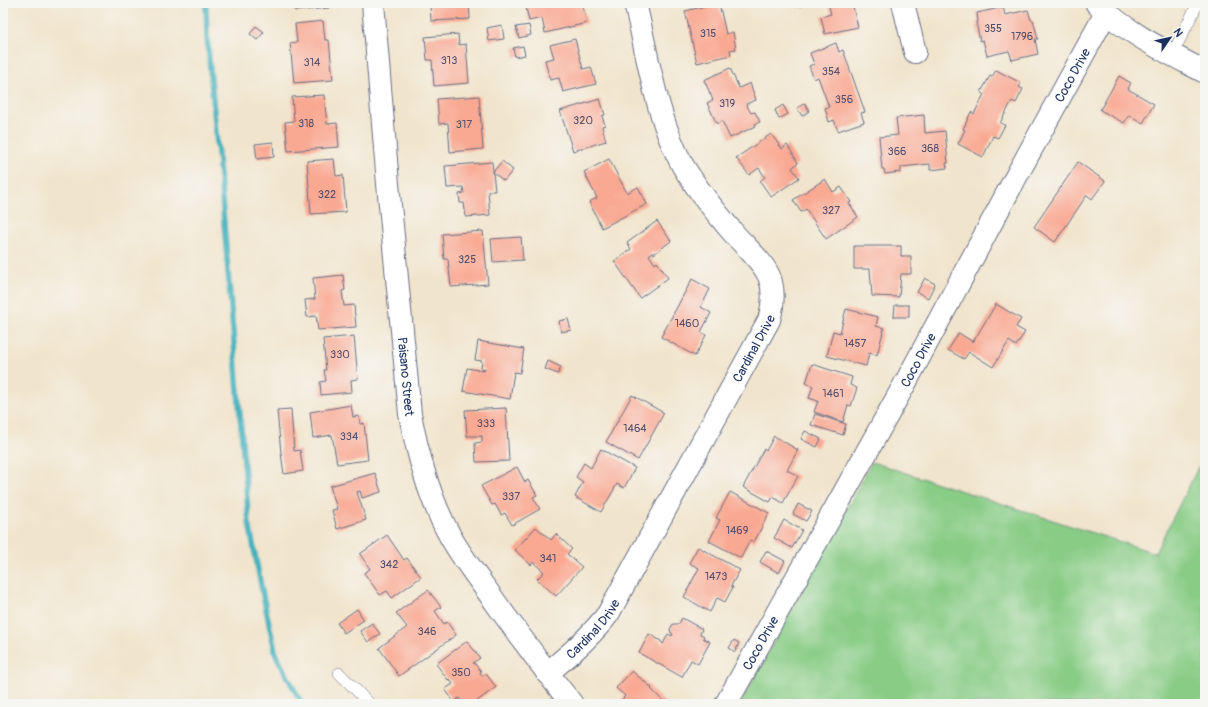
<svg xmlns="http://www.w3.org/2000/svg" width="1208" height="707" font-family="Pangolin,sans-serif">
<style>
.green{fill:#88cc85;stroke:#527e72}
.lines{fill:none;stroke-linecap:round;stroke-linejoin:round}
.stream{stroke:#42b1bd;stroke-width:5.5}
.building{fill:#f9a892}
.service-casing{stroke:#666e84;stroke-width:12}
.minor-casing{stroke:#666e84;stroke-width:24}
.service{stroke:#fff;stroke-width:11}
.minor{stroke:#fff;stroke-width:22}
.labels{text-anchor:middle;stroke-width:4;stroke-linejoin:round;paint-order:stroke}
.number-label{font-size:11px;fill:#524d6b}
.street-label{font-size:13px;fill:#1b2f5e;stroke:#f6f6f2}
</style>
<rect width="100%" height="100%" fill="#f6f6f2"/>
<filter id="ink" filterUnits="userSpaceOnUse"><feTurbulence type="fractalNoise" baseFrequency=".025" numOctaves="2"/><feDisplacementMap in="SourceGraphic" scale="8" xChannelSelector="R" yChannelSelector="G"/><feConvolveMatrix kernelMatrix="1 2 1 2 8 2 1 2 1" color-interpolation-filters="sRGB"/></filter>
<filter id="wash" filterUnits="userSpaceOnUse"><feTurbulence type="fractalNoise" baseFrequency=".012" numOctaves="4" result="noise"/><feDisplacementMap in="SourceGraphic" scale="16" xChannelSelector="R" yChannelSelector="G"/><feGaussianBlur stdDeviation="0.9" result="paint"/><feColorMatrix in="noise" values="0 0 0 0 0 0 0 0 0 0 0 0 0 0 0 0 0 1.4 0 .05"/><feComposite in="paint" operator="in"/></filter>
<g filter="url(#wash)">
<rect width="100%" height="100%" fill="#f1e4cc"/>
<path class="green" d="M1205,454V704H740L872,462L1155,553Z"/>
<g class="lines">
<path class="stream" d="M206,3L207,36L221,187L249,523L263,596L276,655L302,704"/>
</g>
<g id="blocks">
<path class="building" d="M294,3H328L329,8L295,11Z
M430,3H469L470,19L431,21Z
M525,3H574V4L582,3L587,23L545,33L542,18L529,21Z
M719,3L726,34L733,32L736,49L730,50L731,55L697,63L685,11Z
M796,3H810V4L796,7Z
M828,3H852L858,27L825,34L821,17L831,14Z
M1003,7L1005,15L1028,10L1031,20H1033L1038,39H1035L1038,54L1012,60L1009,51L987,56L983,40L980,41L976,22H978L977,13Z
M323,21L325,40H329L333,80L294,83L290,43L297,42L295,24Z
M502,25L504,39L489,41L487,28Z
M529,25L531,35L519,38L516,27Z
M256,26L264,32L257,40L250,34Z
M458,34L459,45L466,44L469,83L434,86L432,60H427L425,37Z
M575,39L583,69L591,67L596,84L563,92L559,78L550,80L545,60L554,58L550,45Z
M836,43L839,52L843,50L865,112L861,113L864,122L838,131L834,120L829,122L825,108L829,107L818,77L814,79L809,66L814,64L810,53Z
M523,46L525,55L515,57L513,48Z
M730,68L739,88L750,83L756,100L746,104L751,113L755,112L760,122L755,124L756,126L730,138L722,121L717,124L707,103L713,100L704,80Z
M996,70L1021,83L1019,87L1023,89L1016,103L1012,101L1000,123L1005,125L998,138L993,136L983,157L958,144L965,130L963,129L971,112L974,114L984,94L981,92L990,76L992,77Z
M1119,76L1131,83L1128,89L1154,104L1143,123L1129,115L1124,123L1100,110Z
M324,95L327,124L337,123L339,147L288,151L285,122L294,121L292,97Z
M479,96L483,149L450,152L448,123L439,124L437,99Z
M600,99L605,115L602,116L605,125L602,126L606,141L573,151L560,111Z
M805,103L809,111L802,116L797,108Z
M783,105L788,114L779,119L775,110Z
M924,115L925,133L945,131L948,163H946L947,168L930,170V164L901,167V172L885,174L884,169H882L879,137L898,135L896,118Z
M771,134L782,149L787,145L791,151L798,163L792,168L799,178L771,197L760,181L765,177L759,168L749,175L736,158Z
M273,142L274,157L257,159L255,144Z
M334,159L336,176L343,175L346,212L311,214L307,161Z
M609,159L627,193L638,187L647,204L602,228L589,202L597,198L584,172Z
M502,161L513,170L504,181L493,172Z
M492,162L495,191H488L490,215L466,217L464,203H460L459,194L464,193L463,187L447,188L445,166Z
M1078,162L1105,181L1092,199L1087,195L1055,242L1034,227Z
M825,179L833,192L841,187L851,202L849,203L858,217L826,239L806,209L801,212L793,200Z
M657,221L671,241L654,254L653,252L649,255L655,264L657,262L668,278L640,298L614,261L631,249L627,243Z
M483,231L488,284L451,287L448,259H444L442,234Z
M521,237L523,260L493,262L491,239Z
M854,246H901V256H911V274H901L899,297L872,296L870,269H854Z
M343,275L345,290L342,291L344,306L354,305L356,327L318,330L316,316L307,317L305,300L315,299L313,278Z
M925,278L935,284L928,298L917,292Z
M692,279L710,289L701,307L711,313L701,332L706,335L695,356L661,337Z
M996,304L1021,319L1016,327L1025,332L1016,346L1009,341L993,367L969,352L964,359L948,350L959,333L973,342Z
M895,305H909V317H894Z
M846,309L878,317L876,326L884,328L877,355L869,353L866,366L827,356L833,331L840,333Z
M568,319L571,330L561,332L559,321Z
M354,336L358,379L351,380L352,392L321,395L320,382L326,381L324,370H326L323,339Z
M478,341L524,349L520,373L514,372L510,399L463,391L467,368L484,371L485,369L481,368L482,361L475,360Z
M548,361L561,367L558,374L545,369Z
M812,364L852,377L850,385L857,388L851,406L848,405L843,422L814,412L818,401L809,398L813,386L806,383Z
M632,395L664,413L638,460L606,442Z
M351,405L353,417L359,416L360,424L364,423L368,460L337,464L332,435L313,438L310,412Z
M506,408L509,461L476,462L475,443L482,442V436H467L465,410Z
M291,409L294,451L300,450L303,471L284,474L281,453L277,410Z
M815,414L846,424L843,435L811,425Z
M805,431L821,439L817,447L801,439Z
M774,436L798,450L787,470L798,476L783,503L773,497L770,502L743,487L764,449L766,451Z
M601,449L635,468L624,488L617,484L601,512L575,497L583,482L576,477L584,463L591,468Z
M517,467L525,482L528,480L537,495L533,497L540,509L512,525L505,513L501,515L495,504L492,505L481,486Z
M375,473L381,492L362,498L360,491L357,492L366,520L337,529L332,510L337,509L330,486Z
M730,492L769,513L754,542L750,540L741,558L709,541L720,520L716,518Z
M798,504L812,511L806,521L793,514Z
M784,520L802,530L792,548L774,538Z
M536,527L551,540L556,534L572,549L567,554L582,567L556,596L537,579L544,572L533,562L531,565L515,550Z
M387,535L404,560L407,558L421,577L392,598L387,591L380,595L364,573L370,569L360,554Z
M698,547L740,570L731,586L733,587L725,602L717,598L710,612L684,597L699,568L689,563Z
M766,551L785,561L779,573L760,562Z
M428,590L441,607L435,611L444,624L447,622L456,635L399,676L379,648L407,627L396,613Z
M357,609L364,620L344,633L337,623Z
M682,618L702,629L700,634L704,636L703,638L710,642L698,664L691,660L682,677L639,653L649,634L661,641V642L663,644L668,634L672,636L673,634L671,633L670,629L673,624H679Z
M372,623L380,634L368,642L360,631Z
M734,640L739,643L735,652L729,648Z
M467,641L480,658L473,663L475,664L481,671L480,673L482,676L486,674L496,687L473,704H463L459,698L454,702L445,689L453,684L449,679L448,680L436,664Z
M632,671L652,688L651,689L666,704H622L620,702L625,696L616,688Z"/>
</g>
</g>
<g filter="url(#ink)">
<use href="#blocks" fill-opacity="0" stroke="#666e84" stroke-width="1"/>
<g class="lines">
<g class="service-casing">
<path id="service" d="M1172,55L1198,3
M339,673L370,704"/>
</g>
<g class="minor-casing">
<g id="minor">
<path id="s1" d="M373,3L388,184L410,414C418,456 429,498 450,536C464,561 482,583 498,606C522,639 546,672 572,704"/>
<path d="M903,3L915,52"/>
<path d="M1097,4C1128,34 1167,52 1205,72"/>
<path id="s2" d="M547,673C570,655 590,637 608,614L769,320C773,306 775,291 769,276C762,261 747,248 736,236C717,214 698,191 683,166C656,118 648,56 635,3"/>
<path id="s3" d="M726,704L907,380L1017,175L1106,13"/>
</g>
</g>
<use href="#service" class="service"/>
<use href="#minor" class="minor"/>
</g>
</g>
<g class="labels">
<g class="number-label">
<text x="993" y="32">355</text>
<text x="708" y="37">315</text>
<text x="1022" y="40">1796</text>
<text x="449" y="64">313</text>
<text x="312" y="66">314</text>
<text x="831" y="75">354</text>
<text x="844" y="103">356</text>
<text x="727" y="107">319</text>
<text x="583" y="124">320</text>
<text x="306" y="127">318</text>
<text x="464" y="128">317</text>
<text x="930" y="152">368</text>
<text x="897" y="155">366</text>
<text x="327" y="198">322</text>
<text x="831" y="214">327</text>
<text x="467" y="263">325</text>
<text x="687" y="327">1460</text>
<text x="855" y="347">1457</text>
<text x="340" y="358">330</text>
<text x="833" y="397">1461</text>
<text x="486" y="427">333</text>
<text x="635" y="432">1464</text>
<text x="349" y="440">334</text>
<text x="511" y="500">337</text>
<text x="737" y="534">1469</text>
<text x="548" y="562">341</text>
<text x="389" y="568">342</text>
<text x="716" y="580">1473</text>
<text x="427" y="635">346</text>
<text x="461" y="676">350</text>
</g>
<g class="street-label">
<text dy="5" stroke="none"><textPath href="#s3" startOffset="718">Coco Drive</textPath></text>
<text dy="5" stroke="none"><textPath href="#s2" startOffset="388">Cardinal Drive</textPath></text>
<text dy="5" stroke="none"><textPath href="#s3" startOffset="394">Coco Drive</textPath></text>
<text dy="5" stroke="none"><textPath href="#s1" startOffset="375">Paisano Street</textPath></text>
<text dy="5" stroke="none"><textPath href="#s2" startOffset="64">Cardinal Drive</textPath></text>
<text dy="5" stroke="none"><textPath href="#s3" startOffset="70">Coco Drive</textPath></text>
</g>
</g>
<rect width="1208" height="707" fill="none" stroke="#f6f6f2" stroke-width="16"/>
<g transform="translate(1170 38) rotate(56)" stroke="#f6f6f2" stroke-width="3" paint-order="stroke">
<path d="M0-3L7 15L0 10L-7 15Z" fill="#1b2f5e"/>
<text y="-6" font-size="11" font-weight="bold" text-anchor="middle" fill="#1b2f5e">N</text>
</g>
</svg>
